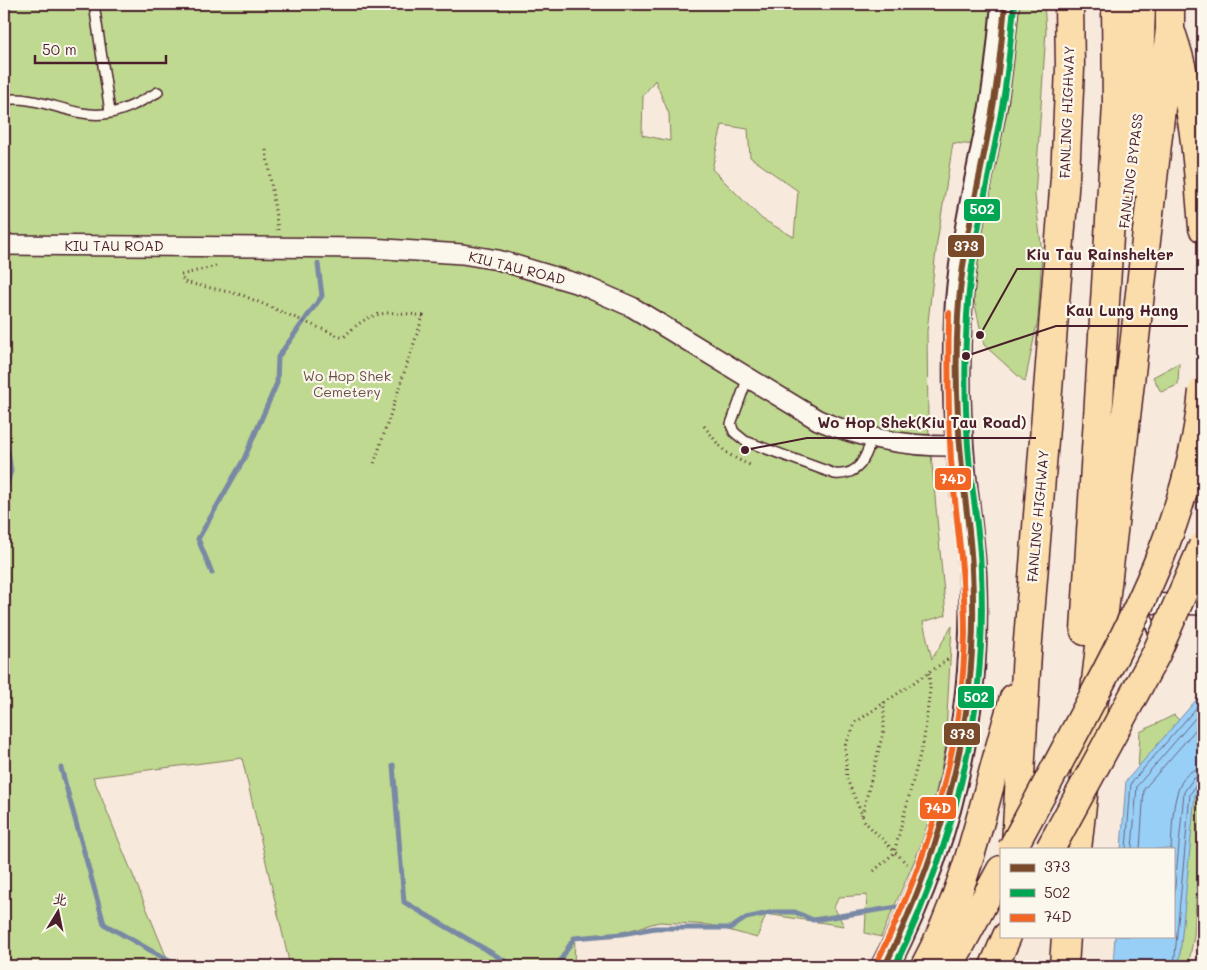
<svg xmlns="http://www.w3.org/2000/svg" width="1207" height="970" font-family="Mali,'LXGW WenKai TC',sans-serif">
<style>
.green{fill:#bfd990;stroke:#847c5e;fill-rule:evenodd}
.water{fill:#98cff7;stroke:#7989a5}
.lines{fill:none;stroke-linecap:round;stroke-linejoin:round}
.shore{stroke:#69657d;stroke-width:1}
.stream{stroke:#7989a5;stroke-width:5}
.lane-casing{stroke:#4a1f2b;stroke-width:12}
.street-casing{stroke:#4a1f2b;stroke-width:22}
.secondary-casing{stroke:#4a1f2b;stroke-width:30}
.highway-casing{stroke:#4a1f2b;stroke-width:31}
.path{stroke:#4a1f2b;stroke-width:3;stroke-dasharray:1 4;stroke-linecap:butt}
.lane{stroke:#fbf7ec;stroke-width:9}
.street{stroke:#fbf7ec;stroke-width:19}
.secondary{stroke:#fbf7ec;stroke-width:26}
.highway{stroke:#fbddab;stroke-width:28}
.highway-bridge-casing{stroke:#4a1f2b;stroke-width:31;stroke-linecap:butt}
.highway-bridge{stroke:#fbddab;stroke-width:28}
.bus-1-casing{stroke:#fbf7ec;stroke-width:10}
.bus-2-casing{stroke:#fbf7ec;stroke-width:10}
.bus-3-casing{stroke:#fbf7ec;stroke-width:10}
.bus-1{stroke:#7a4b2a;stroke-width:6}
.bus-2{stroke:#00a651;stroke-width:6}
.bus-3{stroke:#f26522;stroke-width:6}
.labels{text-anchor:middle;stroke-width:4.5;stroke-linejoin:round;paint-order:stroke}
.street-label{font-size:14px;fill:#4a1f2b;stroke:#fbf7ec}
.park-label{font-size:14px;fill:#674e44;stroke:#fbf7ec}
.leader{fill:none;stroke:#4a1f2b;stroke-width:2}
.callout-dot{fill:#4a1f2b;stroke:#fbf7ec;stroke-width:2}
.callout-label{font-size:15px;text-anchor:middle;font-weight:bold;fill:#4a1f2b;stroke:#fbf7ec;stroke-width:4.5;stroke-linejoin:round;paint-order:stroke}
.line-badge{stroke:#fbf7ec;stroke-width:2}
.badge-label{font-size:14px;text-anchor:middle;font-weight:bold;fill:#fff}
</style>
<rect width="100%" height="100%" fill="#f7e9dc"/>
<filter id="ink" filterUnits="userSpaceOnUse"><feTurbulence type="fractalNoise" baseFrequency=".02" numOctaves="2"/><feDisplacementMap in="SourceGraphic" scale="10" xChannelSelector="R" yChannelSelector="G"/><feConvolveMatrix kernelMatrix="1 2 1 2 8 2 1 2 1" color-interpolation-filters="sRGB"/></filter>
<g filter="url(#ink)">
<path class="green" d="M4,4H1044L1046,31L1035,196L1042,252L1038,319L1025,382L984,345L969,278L990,146L953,143L937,242L927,331L928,422L946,615L923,622L932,659L952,626L945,750L928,829L881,937L865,933L867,895L839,897L834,907L844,926L766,914L757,938L710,925L659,922L623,932L575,938L574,966H290L242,758L93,777L170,966H4ZM655,80L669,114L670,141L642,135L643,96ZM722,125L748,129L750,157L798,191L794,237L762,219L712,169Z
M1179,363L1178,385L1161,392L1153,377Z
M1174,715L1189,730L1136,813L1140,732Z
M1203,779L1194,936L1188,966H1157L1173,936L1185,792Z"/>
<path class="water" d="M1203,692V784L1195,795L1179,966H1113L1115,936H1173V849H1121L1126,781Z"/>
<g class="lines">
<path class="shore" d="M1126,849L1131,783L1203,700
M1132,849L1137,786L1203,709
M1140,849L1144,789L1203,721
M1171,849C1173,825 1170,769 1203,768
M1173,907L1184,792L1193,779L1203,775
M1174,966L1190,794L1198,783L1203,782"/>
<path class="stream" d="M4,492L11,471L8,451
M212,573L198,539L244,459L277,383L278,357L322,296L318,264
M393,765L404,902L514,966
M61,768L104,924L178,966
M557,966L574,938L622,934L655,928H731L746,918L774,912H795L813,920L904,906"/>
<g class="lane-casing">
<path id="lane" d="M94,4L110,112
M4,100C36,94 74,118 104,114C123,112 142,101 158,92
M748,377L731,424L734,432L745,441L835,474C859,476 865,459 872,439
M1144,609L1156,639"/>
</g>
<g class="street-casing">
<path id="street" d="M4,245L370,248L462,254L498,260L582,285L632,307L818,420C863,439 910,447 959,446
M1142,603L1203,605"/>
</g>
<g class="secondary-casing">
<path id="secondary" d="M885,966C947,848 977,720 973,586C972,540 963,495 960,449C956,405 956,360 958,316C962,244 980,176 993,107C999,72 1002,38 1005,4"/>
</g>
<g class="highway-casing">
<path id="highway" d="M1172,35C1193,97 1198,163 1203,228
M1129,184L1138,108L1141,4
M1085,631L1117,105L1116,4
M1016,845L1027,653L1065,177L1070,68L1069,4
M1077,849L1170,29V4
M925,966C971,882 986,789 1014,698
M949,966L1001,870
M994,966L1007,936
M1064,966L1066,936"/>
</g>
<path class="path" d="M266,150L278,230
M216,266L181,275L184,282L242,295L343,338C369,310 387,310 423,316L374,464
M704,426C722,449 722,453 750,465
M862,815L884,729V702
M907,864L865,822L847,779L845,746L856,722L950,658
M874,871L894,853L924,739L930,689L929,672"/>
<use href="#lane" class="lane"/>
<use href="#street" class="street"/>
<use href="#secondary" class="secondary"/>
<use href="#highway" class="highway"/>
<g class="highway-bridge-casing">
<path id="highway-bridge" d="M1012,849C1039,799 1066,749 1092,699C1144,601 1192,503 1203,391
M1050,849L1156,654L1203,546"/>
</g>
<use href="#highway-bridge" class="highway-bridge"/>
<g class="bus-1-casing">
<path id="bus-1" d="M885,966C946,840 980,712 972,571C971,537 965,503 962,468C957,418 955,366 958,316C962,245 981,176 993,107C999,73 1002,38 1005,4"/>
</g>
<g class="bus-2-casing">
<path id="bus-2" d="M895,966C955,842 988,710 981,572C980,537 974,503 970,469C965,418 964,367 967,316C971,245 990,177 1002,107C1008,74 1011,39 1014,5"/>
</g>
<g class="bus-3-casing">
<path id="bus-3" d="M877,962C928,859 963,749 965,633C965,575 956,518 951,460C948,411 948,362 949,313"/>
</g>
<use href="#bus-1" class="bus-1"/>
<use href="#bus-2" class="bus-2"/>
<use href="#bus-3" class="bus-3"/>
</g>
</g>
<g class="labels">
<g class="street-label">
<text transform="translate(1067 112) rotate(-88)" y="5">FANLING HIGHWAY</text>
<text transform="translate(1131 171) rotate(-83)" y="5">FANLING BYPASS</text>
<text x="114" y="251">KIU TAU ROAD</text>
<text transform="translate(517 268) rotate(14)" y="5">KIU TAU ROAD</text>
<text transform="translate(1038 516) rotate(-85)" y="5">FANLING HIGHWAY</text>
</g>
<g class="park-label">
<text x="347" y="381">Wo Hop Shek<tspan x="347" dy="16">Cemetery</tspan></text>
</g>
</g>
<path class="leader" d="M980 335L1017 269H1184M966 356L1056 326H1188M745 450L807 438H1036"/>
<g class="callout-dot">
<circle cx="980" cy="335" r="5"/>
<circle cx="966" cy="356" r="5"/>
<circle cx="745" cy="450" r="5"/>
</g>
<g class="callout-label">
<text x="1100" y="260">Kiu Tau Rainshelter</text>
<text x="1122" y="316">Kau Lung Hang</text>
<text x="922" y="428">Wo Hop Shek(Kiu Tau Road)</text>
</g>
<g class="line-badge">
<rect x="963" y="198" width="38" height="24" rx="5" fill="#00a651"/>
<rect x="947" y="234" width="38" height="24" rx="5" fill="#7a4b2a"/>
<rect x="934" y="467" width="38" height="24" rx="5" fill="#f26522"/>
<rect x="957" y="685" width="38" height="24" rx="5" fill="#00a651"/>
<rect x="943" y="722" width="38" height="24" rx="5" fill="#7a4b2a"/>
<rect x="919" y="796" width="38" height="24" rx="5" fill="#f26522"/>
</g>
<g class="badge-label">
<text x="982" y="214">502</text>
<text x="966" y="251">373</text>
<text x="953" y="484">74D</text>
<text x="976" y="702">502</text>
<text x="962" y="739">373</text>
<text x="938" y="813">74D</text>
</g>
<rect width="1207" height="970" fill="none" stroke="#fbf7ec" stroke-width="20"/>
<rect x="10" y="10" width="1187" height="950" fill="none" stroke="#4a1f2b" stroke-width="2" filter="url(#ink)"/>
<rect x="1000" y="848" width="175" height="90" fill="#fbf7ec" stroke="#b4a19f"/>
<rect x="1010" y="864" width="25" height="8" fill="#7a4b2a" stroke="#b4a19f"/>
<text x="1044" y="872" font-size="15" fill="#4a1f2b">373</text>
<rect x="1010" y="889" width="25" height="8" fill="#00a651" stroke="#b4a19f"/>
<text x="1044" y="898" font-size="15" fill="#4a1f2b">502</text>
<rect x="1010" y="914" width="25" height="8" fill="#f26522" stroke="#b4a19f"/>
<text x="1044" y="922" font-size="15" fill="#4a1f2b">74D</text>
<g transform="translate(58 912) rotate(10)" stroke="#fbf7ec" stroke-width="4" paint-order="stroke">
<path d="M0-4L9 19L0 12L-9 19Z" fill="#4a1f2b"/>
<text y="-8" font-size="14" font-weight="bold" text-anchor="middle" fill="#4a1f2b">北</text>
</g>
<path d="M35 55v8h131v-8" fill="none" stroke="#4a1f2b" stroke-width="2.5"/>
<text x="42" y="55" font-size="15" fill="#4a1f2b" stroke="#fbf7ec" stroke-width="4" paint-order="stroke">50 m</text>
</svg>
